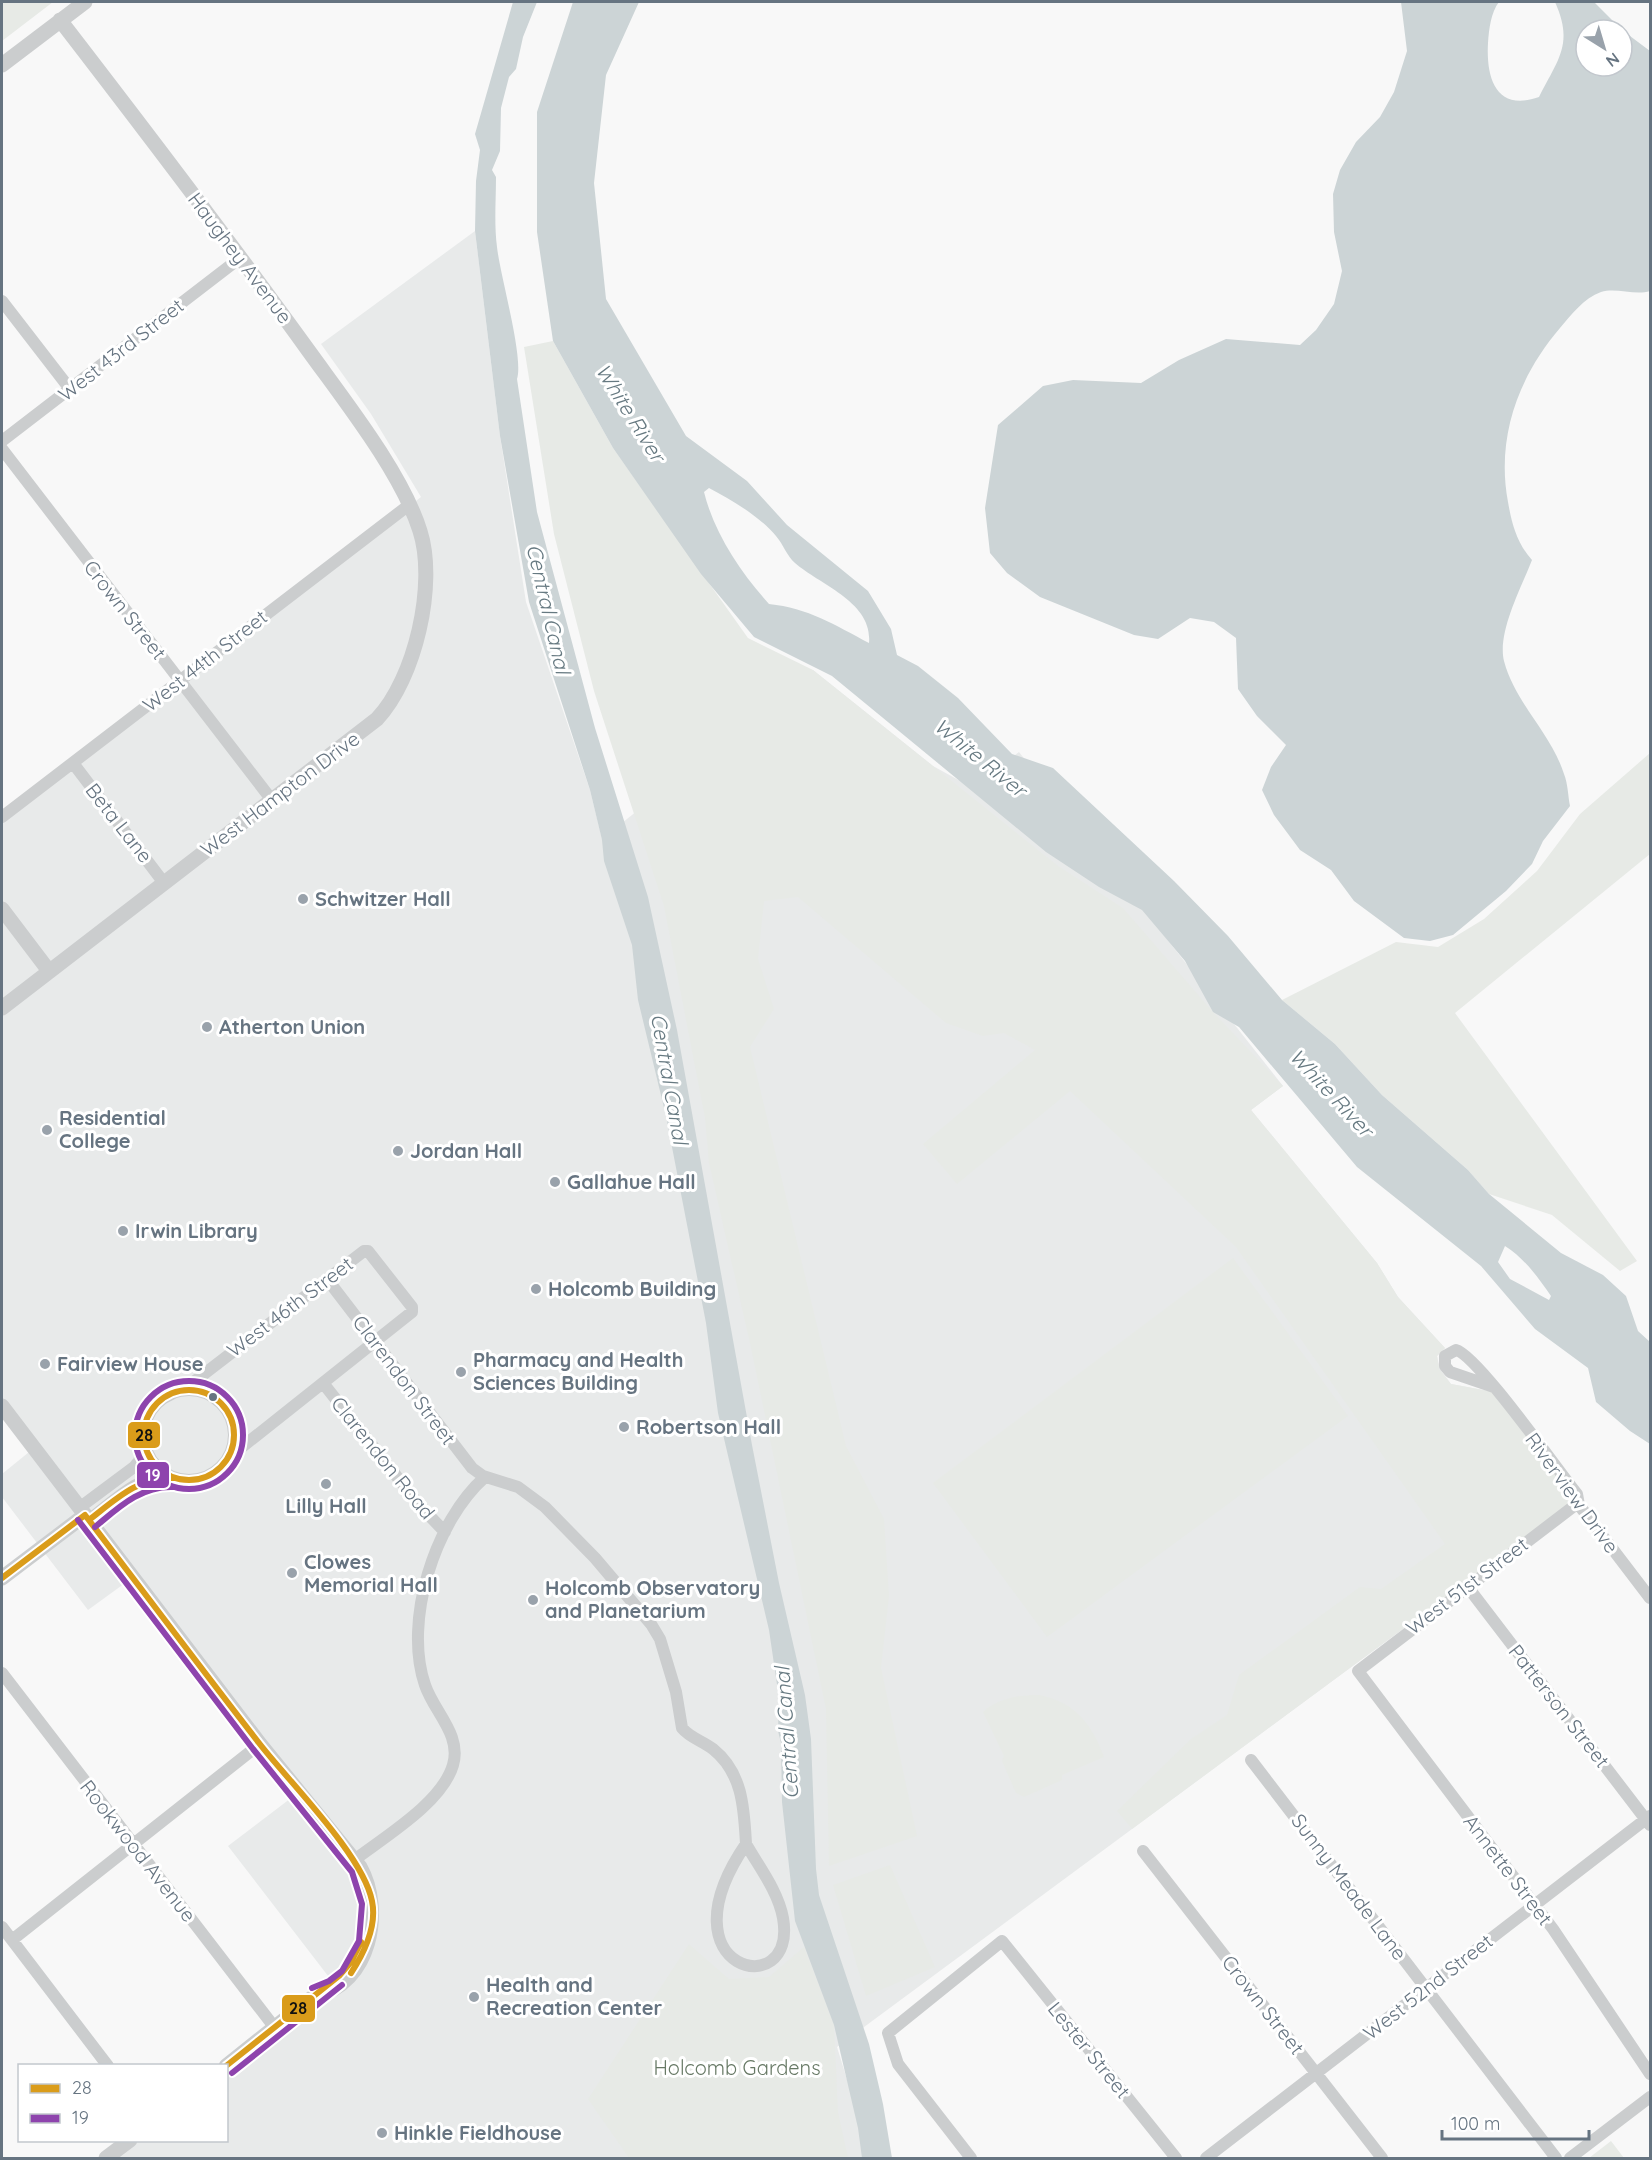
<svg xmlns="http://www.w3.org/2000/svg" width="1652" height="2160" font-family="Quicksand,sans-serif">
<style>
.built{fill:#e8eaea}
.green{fill:#e7eae6}
.water{fill:#ccd4d6;fill-rule:evenodd}
.lines{fill:none;stroke-linecap:round;stroke-linejoin:round}
.minor{stroke:#cbcdce;stroke-width:12}
.tertiary{stroke:#cbcdce;stroke-width:15}
.bus-1-casing{stroke:#fff;stroke-width:10}
.bus-2-casing{stroke:#fff;stroke-width:10}
.bus-1{stroke:#da9c1a;stroke-width:6}
.bus-2{stroke:#8e44ad;stroke-width:6}
.poi-dot{fill:#99a2ab;stroke:#fff;stroke-width:2}
.bus-dot{fill:#667481;stroke:#fff;stroke-width:2}
.labels{text-anchor:middle;stroke-width:6;stroke-linejoin:round;paint-order:stroke}
.street-label{font-size:20px;fill:#667481;stroke:#fff}
.poi-label{font-size:20px;font-weight:bold;fill:#667481;stroke:#fff;text-anchor:start}
.park-label{font-size:20px;fill:#677965;stroke:#fff}
.water-label{font-size:21px;font-style:italic;fill:#667981;stroke:#fff}
.line-badge{stroke:#fff;stroke-width:2}
.badge-label{font-size:16px;text-anchor:middle;font-weight:bold;fill:#fff}
.pale-badge-label{font-size:16px;text-anchor:middle;font-weight:bold;fill:#111}
</style>
<rect width="100%" height="100%" fill="#f8f8f8"/>
<path class="built" d="M475,231L500,436L526,602L590,790L602,839L813,670L933,766L973,788L1019,752L1283,1086L1251,1110L1377,1263L1398,1297L1445,1348L1437,1356L1440,1369L1451,1384L1494,1392L1576,1501L837,2047L861,2125L864,2158H113L136,2141L226,2140L227,2070L335,1985L228,1846L299,1792L132,1578L88,1610L2,1497V1474L34,1448L2,1405V821L421,497L371,414L321,344Z"/>
<path class="green" d="M2,2H53L2,41Z
M553,341L613,448L748,638L813,670L1058,866L1123,908L1213,1012L1283,1086L1251,1110L1377,1263L1398,1297L1445,1348L1437,1356L1439,1369L1451,1384L1494,1392L1576,1501L1132,1829L1117,1811L1191,1739L1227,1715L1239,1675L1360,1587L1381,1589L1445,1544L1236,1247L1070,1091L957,1184L923,1144L1035,1050L1004,1033L983,1036L946,1023L798,897L764,901L758,959L774,1009L750,1047L846,1446L884,1519L889,1596L881,1668L917,1836L829,1866L826,1709L750,1343L709,1163L705,1118L664,906L594,691L554,534L524,347Z
M1650,753V854L1455,1013L1637,1261L1620,1271L1552,1215L1489,1194L1468,1170L1382,1095L1335,1044L1282,1000L1396,942L1438,947L1484,919L1537,871L1580,814Z
M1233,1258L1348,1416L1047,1637L933,1483Z
M1039,1695C1075,1702 1092,1724 1104,1757L1062,1775V1780L1024,1797L1016,1793L1002,1761L1004,1756L983,1712C998,1698 1019,1695 1039,1695Z
M890,1865L935,1967L866,1996L833,1885Z
M689,1944L729,1979L769,1977L804,1947L834,2025L838,2112L848,2158H629L588,2099Z
M1611,2141L1624,2158H1589Z"/>
<path class="water" d="M513,2H537L523,37L516,69L509,77L501,108L500,151L492,170L496,177C496,200 494,224 497,247C500,275 524,358 517,379L537,512L595,728L648,897L677,1030L752,1445L779,1583L805,1695L811,1739L816,1869L819,1895L869,2044L883,2104L892,2158H862L858,2128L834,2025L795,1921L782,1802L781,1743L778,1731L779,1698L769,1630L718,1413L706,1323L666,1116L638,1000L632,945L604,861L602,840L590,790L529,602L500,436L475,231L476,181L480,150L475,134Z
M573,2H639L606,75L594,183L606,299L686,436L747,481L787,525L868,591L891,629L897,655L918,666L958,698L1012,754L1053,768L1174,881L1228,936L1282,1000L1335,1044L1382,1095L1468,1170L1489,1194L1561,1253L1603,1275L1626,1296L1638,1331L1650,1342V1444L1630,1431L1596,1402L1588,1368L1535,1329L1481,1266L1357,1167L1239,1027L1213,1012L1185,961L1142,910L1099,887L1046,852L832,676L754,637L701,574L613,448L553,341L537,232V112ZM709,488C732,500 759,516 776,536C783,544 787,556 795,563C820,585 873,602 869,643C835,625 808,608 769,604C741,573 714,533 704,492ZM1505,1246C1525,1259 1537,1276 1551,1296L1549,1300L1510,1279L1498,1262Z
M1401,2H1499C1491,12 1489,29 1488,43C1486,78 1496,112 1539,97C1558,59 1574,44 1555,2H1594L1622,30H1586V66H1622V30L1650,51V291C1635,296 1616,287 1601,292C1584,298 1571,315 1560,328C1518,377 1496,438 1508,502C1512,525 1517,543 1532,560C1522,586 1497,632 1504,661C1515,703 1551,733 1564,774C1568,784 1568,796 1570,806L1543,841L1532,864L1506,891L1453,935L1430,941L1404,938L1354,901L1331,870L1300,850L1274,815L1262,790L1271,767L1286,745L1257,716L1238,689L1236,638L1214,622L1190,618L1158,639L1134,635L1040,597L1007,573L990,553L985,508L998,425L1043,386L1073,380L1141,383L1179,360L1226,339L1300,345L1316,330L1334,304L1342,271L1334,232L1333,194L1340,170L1356,142L1380,117L1394,92L1407,51Z"/>
<g class="lines">
<path class="minor" d="M2,301L70,389
M2,441L240,258
M2,449L271,799
M73,763L164,883
M2,817L409,505
M327,1279L472,1468L483,1476L518,1487L545,1507L595,1558L651,1624L660,1639L676,1692L682,1728C690,1738 703,1741 713,1749C743,1773 744,1809 746,1844
M323,1383L420,1506L445,1532
M1494,1387L1450,1372L1445,1366V1356L1456,1350C1477,1355 1558,1471 1577,1494L1579,1505L1650,1598
M144 1435a45 45 0 1 1 90 0a45 45 0 1 1-90 0Z
M162,1399L191,1384L364,1251H368L412,1307V1312L227,1459
M1578,1503L1358,1671L1553,1929L1650,2074
M79,1508L134,1467L139,1461L144,1444
M89,1520C112,1503 139,1473 170,1477
M1467,1586L1650,1825
M2,1673L275,2028
M1251,1760L1556,2158
M746,1844C759,1867 778,1891 783,1918C798,2004 658,1972 746,1844Z
M1143,1851L1382,2158
M353,1861C384,1837 442,1803 453,1765C462,1735 434,1712 425,1685C403,1621 435,1521 485,1477
M2,1927L108,2066
M12,1940L260,1744
M971,2158L898,2064L888,2033L1002,1941L1176,2158
M1206,2158L1650,1816
M1570,2158L1650,2097"/>
<path class="tertiary" d="M2,65L85,2
M2,909L49,971
M2,1008L377,719C415,679 437,584 420,531C402,473 344,400 308,350C228,239 144,129 60,20
M2,1406L260,1744L360,1867C384,1910 371,1984 315,1996
M2,1578L85,1515
M226,2066L323,1989
M106,2158L130,2140"/>
<g class="bus-1-casing">
<path id="bus-1" d="M144 1435a45 45 0 1 1 90 0a45 45 0 1 1-90 0Z
M89,1520C115,1500 138,1477 173,1478
M2,1578L85,1515C143,1591 200,1667 259,1743C289,1782 363,1855 372,1901C377,1925 364,1953 351,1973
M226,2066L339,1976L351,1962L361,1942"/>
</g>
<g class="bus-2-casing">
<path id="bus-2" d="M135 1435a54 54 0 1 1 108 0a54 54 0 1 1-108 0Z
M78,1520L253,1749L352,1872L362,1904L359,1941L342,1971L329,1981L312,1988
M95,1527C118,1508 140,1486 173,1487
M232,2073L342,1985"/>
</g>
<use href="#bus-1" class="bus-1"/>
<use href="#bus-2" class="bus-2"/>
</g>
<g class="poi-dot">
<circle cx="303" cy="899" r="6"/>
<circle cx="207" cy="1027" r="6"/>
<circle cx="47" cy="1130" r="6"/>
<circle cx="398" cy="1151" r="6"/>
<circle cx="555" cy="1182" r="6"/>
<circle cx="123" cy="1231" r="6"/>
<circle cx="536" cy="1289" r="6"/>
<circle cx="45" cy="1364" r="6"/>
<circle cx="461" cy="1372" r="6"/>
<circle cx="624" cy="1427" r="6"/>
<circle cx="326" cy="1484" r="6"/>
<circle cx="292" cy="1573" r="6"/>
<circle cx="533" cy="1600" r="6"/>
<circle cx="474" cy="1997" r="6"/>
<circle cx="382" cy="2133" r="6"/>
</g>
<circle class="bus-dot" cx="213" cy="1397" r="5"/>
<g class="labels">
<g class="street-label">
<text transform="translate(240 258) rotate(53)" y="7">Haughey Avenue</text>
<text transform="translate(121 350) rotate(-38)" y="7">West 43rd Street</text>
<text transform="translate(125 610) rotate(52)" y="7">Crown Street</text>
<text transform="translate(205 661) rotate(-38)" y="7">West 44th Street</text>
<text transform="translate(280 794) rotate(-37)" y="7">West Hampton Drive</text>
<text transform="translate(119 823) rotate(52)" y="7">Beta Lane</text>
<text transform="translate(290 1307) rotate(-37)" y="7">West 46th Street</text>
<text transform="translate(404 1380) rotate(53)" y="7">Clarendon Street</text>
<text transform="translate(383 1458) rotate(51)" y="7">Clarendon Road</text>
<text transform="translate(1572 1493) rotate(54)" y="7">Riverview Drive</text>
<text transform="translate(1467 1586) rotate(-37)" y="7">West 51st Street</text>
<text transform="translate(1559 1706) rotate(52)" y="7">Patterson Street</text>
<text transform="translate(138 1851) rotate(52)" y="7">Rookwood Avenue</text>
<text transform="translate(1508 1870) rotate(53)" y="7">Annette Street</text>
<text transform="translate(1349 1887) rotate(53)" y="7">Sunny Meade Lane</text>
<text transform="translate(1428 1987) rotate(-38)" y="7">West 52nd Street</text>
<text transform="translate(1263 2005) rotate(52)" y="7">Crown Street</text>
<text transform="translate(1089 2050) rotate(51)" y="7">Lester Street</text>
</g>
<g class="poi-label">
<text x="315" y="906">Schwitzer Hall</text>
<text x="219" y="1034">Atherton Union</text>
<text x="59" y="1125">Residential<tspan x="59" dy="23">College</tspan></text>
<text x="410" y="1158">Jordan Hall</text>
<text x="567" y="1189">Gallahue Hall</text>
<text x="135" y="1238">Irwin Library</text>
<text x="548" y="1296">Holcomb Building</text>
<text x="473" y="1367">Pharmacy and Health<tspan x="473" dy="23">Sciences Building</tspan></text>
<text x="57" y="1371">Fairview House</text>
<text x="636" y="1434">Robertson Hall</text>
<text x="326" y="1513" text-anchor="middle">Lilly Hall</text>
<text x="304" y="1569">Clowes<tspan x="304" dy="23">Memorial Hall</tspan></text>
<text x="545" y="1595">Holcomb Observatory<tspan x="545" dy="23">and Planetarium</tspan></text>
<text x="486" y="1992">Health and<tspan x="486" dy="23">Recreation Center</tspan></text>
<text x="394" y="2140">Hinkle Fieldhouse</text>
</g>
<g class="park-label">
<text x="737" y="2075">Holcomb Gardens</text>
</g>
<g class="water-label">
<text transform="translate(630 413) rotate(58)" y="7">White River</text>
<text transform="translate(548 609) rotate(77)" y="7">Central Canal</text>
<text transform="translate(980 758) rotate(39)" y="7">White River</text>
<text transform="translate(669 1079) rotate(80)" y="7">Central Canal</text>
<text transform="translate(1331 1093) rotate(47)" y="7">White River</text>
<text transform="translate(787 1733) rotate(-94)" y="7">Central Canal</text>
</g>
</g>
<g class="line-badge">
<rect x="127" y="1421" width="34" height="28" rx="6" fill="#da9c1a"/>
<rect x="136" y="1461" width="34" height="28" rx="6" fill="#8e44ad"/>
<rect x="281" y="1994" width="35" height="29" rx="6" fill="#da9c1a"/>
</g>
<g class="badge-label">
<text x="153" y="1481">19</text>
</g>
<g class="pale-badge-label">
<text x="144" y="1441">28</text>
<text x="298" y="2014">28</text>
</g>
<rect width="1652" height="2160" fill="none" stroke="#667481" stroke-width="6"/>
<rect x="18" y="2064" width="210" height="78" fill="#ffffff" stroke="#c2c7cd" stroke-width="1.5"/>
<rect x="30" y="2084" width="30" height="9" fill="#da9c1a" stroke="#c2c7cd" stroke-width="1.5"/>
<text x="72" y="2094" font-size="18" fill="#667481">28</text>
<rect x="30" y="2114" width="30" height="9" fill="#8e44ad" stroke="#c2c7cd" stroke-width="1.5"/>
<text x="72" y="2124" font-size="18" fill="#667481">19</text>
<g transform="translate(1604 48) rotate(143)"><circle r="28" fill="#ffffff" stroke="#c2c7cd" stroke-width="1.5"/>
<path d="M0-4.5L10 22L0 15L-10 22Z" fill="#99a2ab"/>
<text y="-9" font-size="16" font-weight="bold" text-anchor="middle" fill="#667481">N</text>
</g>
<path d="M1442 2130v9h147v-9" fill="none" stroke="#667481" stroke-width="3"/>
<text x="1451" y="2130" font-size="18" fill="#667481" stroke="#ffffff" stroke-width="4.5" paint-order="stroke">100 m</text>
</svg>
